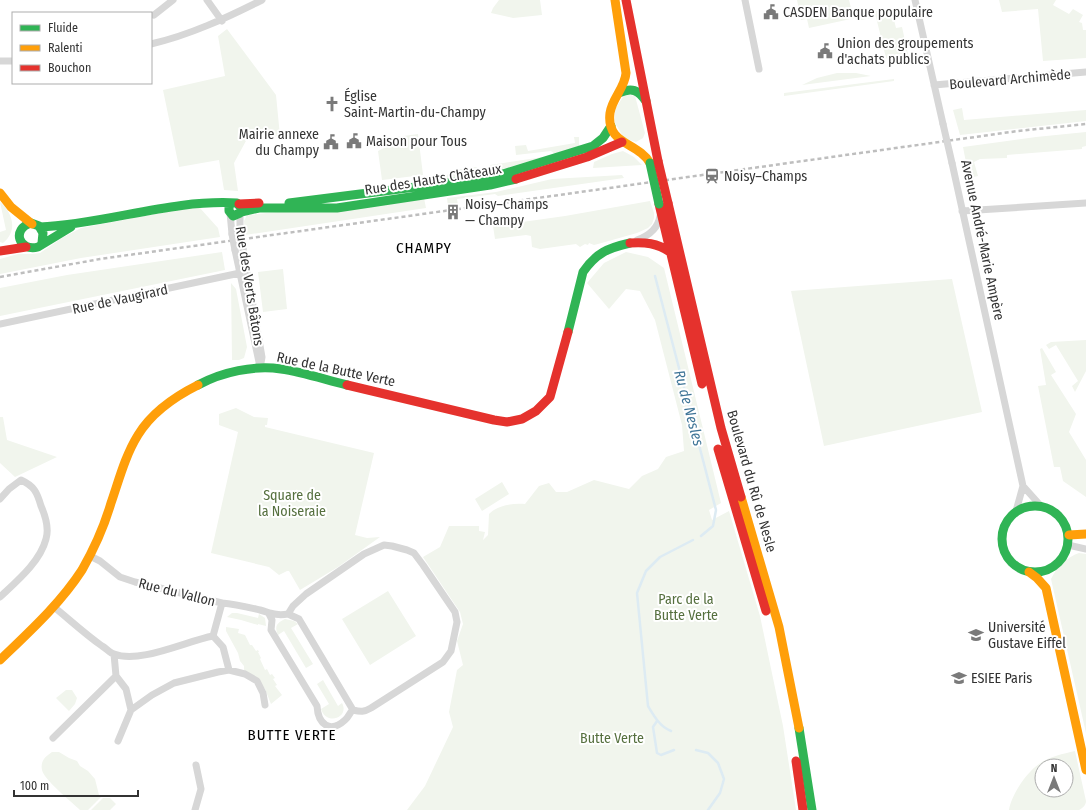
<svg xmlns="http://www.w3.org/2000/svg" width="1086" height="810" font-family="'Fira Sans Condensed',sans-serif">
<style>
.green{fill:#f1f5ed;fill-rule:evenodd}
.lines{fill:none;stroke-linecap:round;stroke-linejoin:round}
.stream{stroke:#ddebf3;stroke-width:2.5}
.street{stroke:#d7d7d7;stroke-width:7}
.fast{stroke:#30b455;stroke-width:9}
.slow{stroke:#ff9f0a;stroke-width:9}
.jam{stroke:#e5322d;stroke-width:9}
.rail{stroke:#bebebe;stroke-width:2.5;stroke-dasharray:4 3;stroke-linecap:butt}
.street-bridge{stroke:#d7d7d7;stroke-width:7}
.fast-bridge{stroke:#30b455;stroke-width:9}
.jam-bridge{stroke:#e5322d;stroke-width:9}
.labels{text-anchor:middle;stroke-width:4;stroke-linejoin:round;paint-order:stroke}
.poi-label{font-size:14px;fill:#333;stroke:#fff;text-anchor:start}
.street-label{font-size:14px;fill:#333;stroke:#fff}
.park-label{font-size:14px;fill:#56703f;stroke:#fff}
.neighbourhood-label{font-size:15px;letter-spacing:1px;fill:#000;stroke:#fff}
.water-label{font-size:15px;font-style:italic;fill:#3f7597;stroke:#fff}
</style>
<rect width="100%" height="100%" fill="#fff"/>
<path class="green" d="M499,0H540L542,15L513,18L491,13L493,8Z
M797,0H849L853,16L891,8L896,28L902,27L910,63L904,65L903,61L899,66L886,58L876,17L861,20L860,17L809,28L807,19L801,20Z
M999,0H1056L1053,5L1069,14L1073,9L1083,15L1079,22L1082,23L1083,30H1086V58L1043,61L1038,9L1002,12Z
M227,29L276,95L280,136L247,139L234,163L238,191L224,190L219,160L179,167L163,90L225,76L218,36Z
M837,73H856L871,76L802,85L817,78Z
M894,79V81L784,96V93Z
M625,94L635,96L645,133L643,138L636,142L624,138L615,123V109Z
M962,108L964,120L1086,110V121L960,135L953,110Z
M1086,132V146L1082,147V149L1007,155V158L980,159L974,162L978,176L969,178L963,147L1036,137Z
M418,134L423,175L382,180L378,151L386,147L389,138Z
M574,137H579V146L555,154L551,151L516,155L515,146L526,145L528,151L575,143Z
M623,151L634,157L642,165L593,168L594,162L612,154Z
M543,157L496,171L492,169L490,165Z
M477,167L476,171L473,175L454,177L443,183L442,177L461,169Z
M622,175L624,178L498,196L495,194L457,199L458,205L448,207L447,198L496,192L552,179Z
M424,198L426,208L245,235L244,221L247,215Z
M650,201L654,213V218L652,224L648,228L637,233L598,244L594,245L589,243L588,245L585,244L580,247L576,244L540,249L532,247L531,236L526,235L495,239L493,226L565,216Z
M0,202C13,213 18,231 3,243L0,242V232L6,230Z
M200,208L218,228L220,237L81,258L0,274V259L18,254H32L40,253L62,238L81,228L182,209Z
M222,252L225,270L0,316V288L67,275Z
M626,252L648,257L664,268L721,503L709,510L712,520L729,511L760,616L783,726L796,810H407L425,786L453,727L449,712L457,670L463,665L457,641L463,624L460,612L423,557L440,547L449,526H479V531L485,532L483,540L488,535L489,514C498,505 513,503 525,504L539,486L549,483L556,492H567L594,480L629,489L642,476L658,469L666,457L684,451L682,425L655,320L640,291L626,289L609,309L587,283L604,263Z
M283,269L287,309L263,312L258,272Z
M952,279L982,412L824,446L791,291Z
M231,283L236,289L247,347L244,358L239,360H232Z
M1086,340V371L1075,392L1072,386L1078,381L1056,345L1049,349L1046,345L1051,342Z
M1042,348L1056,372L1051,375L1076,414L1069,432L1086,460V497L1063,481L1060,467H1054L1038,386L1046,385L1040,349Z
M236,408L254,417L268,418L267,425H265V427L374,453L355,535L367,538L380,537L338,567L300,590L289,571H287L279,575L269,567L211,553L238,432L219,425V414Z
M0,417H3L7,440L57,457L15,477L0,463Z
M502,482L509,494L482,511L475,499Z
M1079,553L1086,554V733L1051,579C1056,568 1067,557 1079,553Z
M388,591L416,636L370,665L342,619Z
M232,613H237L258,618L259,614L265,618L266,626L258,624V625L241,620L227,617Z
M285,619L294,621L298,624L291,628L313,664L306,668L284,631L278,635C274,626 277,623 285,619Z
M226,627L239,629L238,633L245,635L250,645H252L256,651L258,650L259,652H258L261,658L260,659L265,670L267,669L270,675L272,674L275,678L273,679L277,685L275,686L282,695L271,704L265,689L258,680L244,670V666L240,661L238,653L226,631Z
M323,680L338,706L342,703C350,718 326,726 321,709L329,704L317,684Z
M66,690H72L77,698L75,704L69,711L56,698Z
M1075,751L1086,801C1086,805 1083,808 1079,810H1009C1011,795 1027,772 1039,764C1050,756 1063,754 1075,751ZM1042,766H1066V790H1042Z
M52,752H59L69,758L77,761L80,766L88,771L95,779L99,795L101,797L88,810H80C72,802 44,780 42,770C40,761 46,756 52,752Z
M103,798H110L116,804L110,810H91Z"/>
<g class="lines">
<path class="stream" d="M655,276L716,510L713,526L701,536
M657,721L653,727L657,753L661,755L674,750
M671,731C660,727 654,716 648,706L637,593L646,571L660,557L693,540
M696,750L708,753L718,763L724,779L720,793L708,810"/>
<path class="street" d="M207,0L222,21
M745,0L759,69
M915,0L943,124
M154,15L173,0
M151,44C190,35 226,18 262,0
M0,61H13
M934,85L1086,72
M952,163L1023,486L1040,505
M962,211L1086,203
M230,213L232,234
M240,214V233
M637,240C648,236 658,229 660,216
M243,249L262,357L260,368
M235,250L259,362
M0,324L240,273
M0,499L9,489L21,480C34,486 37,492 41,506C45,515 49,529 46,539C40,562 17,581 0,597
M1016,511L1023,486
M384,545L392,546L407,550L414,553L423,565L455,612L457,622L451,651L443,662L371,708C364,712 361,712 353,710L299,619L288,614L293,606L306,594L364,554Z
M1068,545L1086,549
M90,556L100,561L120,577L135,582L222,603C235,604 247,607 260,610C271,613 276,616 288,614
M54,607C70,620 85,634 102,646C106,648 110,653 114,654C140,664 186,641 213,636
M269,614L272,620L271,630L317,706C318,724 330,734 345,720C349,717 349,713 353,710
M213,636L223,647L229,670
M213,636L222,603
M114,654L116,676L126,689L131,710
M53,738L116,676
M118,741L131,710L152,695L174,683L218,672L229,670L245,674L257,681L263,693L265,705
M195,810L201,789L196,765"/>
<path class="fast" d="M619,93C632,87 638,90 646,101
M289,203L463,181L503,174L593,146L603,138L611,126
M241,212L259,208H337L490,185L516,179
M40,227C106,224 172,199 237,203L242,209L240,213L233,216L229,211V205L233,203
M42,243L43,233L39,226L31,223C11,229 19,252 38,247L71,227
M568,332L583,272C596,253 608,248 630,243
M198,385C222,372 254,365 281,369C303,372 326,380 347,385
M1002 539a33 33 0 1 1 66 0a33 33 0 1 1-66 0Z
M799,728L812,810"/>
<path class="slow" d="M615,0L626,73C625,88 612,98 610,113C606,145 638,142 650,163
M0,193L11,207L32,224
M741,497L779,627L799,728
M1069,535L1086,534
M1029,572L1037,578L1046,588L1086,770
M0,660C29,632 60,604 82,570C94,549 104,527 111,503C119,480 125,456 138,435C152,412 174,397 198,385"/>
<path class="jam" d="M626,0L658,161
M516,179L587,157L622,142
M668,203L721,428L741,497
M239,204L259,203
M659,204L702,384
M630,243C645,242 657,243 670,252
M0,251L26,247
M347,385L494,420L507,422L522,419L536,411L550,397L568,332
M718,449L766,611
M796,761L803,810"/>
<path class="rail" d="M0,277L100,259L1018,131L1086,124"/>
<path class="street-bridge" d="M943,124L952,163
M240,233L243,249
M232,234L235,250"/>
<path class="fast-bridge" d="M650,163L659,204"/>
<path class="jam-bridge" d="M658,161L668,203"/>
</g>
<defs>
<g id="civic-bare" transform="scale(1.2)"><path d="M-.6-6.5H3V-4.5H.6V-3L4-1V1h2V6H-6V1h2V-1L-.6-3ZM-1.2 2.5V6h2.4V2.5Z" fill="#7a7a7a" stroke="#fff" stroke-width="2.5" paint-order="stroke"/></g>
<g id="church-bare" transform="scale(1.2)"><path d="M-1.2-6h2.4v3.5h3.3v2.4h-3.3V6h-2.4V-.1h-3.3v-2.4h3.3Z" fill="#7a7a7a" stroke="#fff" stroke-width="2.5" paint-order="stroke"/></g>
<g id="station-bare" transform="scale(1.2)"><path d="M-3-6H3Q5-6 5-4V2Q5 4 3 4L4.5 6H3L1.5 4h-3L-3 6H-4.5L-3 4Q-5 4-5 2V-4Q-5-6-3-6ZM-3.5-4v3h7v-3ZM-3.5 1v1.5H-2V1ZM2 1v1.5H3.5V1Z" fill="#7a7a7a" stroke="#fff" stroke-width="2.5" paint-order="stroke"/></g>
<g id="building-bare" transform="scale(1.2)"><path d="M-4-6H4V6H1V3H-1V6H-4ZM-2.5-4.3h1.7v1.8h-1.7ZM.8-4.3h1.7v1.8H.8ZM-2.5-1h1.7V.8h-1.7ZM.8-1h1.7V.8H.8Z" fill="#7a7a7a" stroke="#fff" stroke-width="2.5" paint-order="stroke"/></g>
<g id="university-bare" transform="scale(1.2)"><path d="M0-5L7-2L0 1L-7-2ZM-4 1L0 2.5L4 1V4Q0 6-4 4Z" fill="#7a7a7a" stroke="#fff" stroke-width="2.5" paint-order="stroke"/></g>
</defs>
<g fill-rule="evenodd">
<use href="#civic-bare" x="771" y="12"/>
<use href="#civic-bare" x="825" y="51"/>
<use href="#church-bare" x="332" y="104"/>
<use href="#civic-bare" x="354" y="141"/>
<use href="#civic-bare" x="331" y="142"/>
<use href="#station-bare" x="712" y="176"/>
<use href="#building-bare" x="453" y="212"/>
<use href="#university-bare" x="976" y="635"/>
<use href="#university-bare" x="959" y="678"/>
</g>
<g class="labels">
<g class="poi-label">
<text x="783" y="17">CASDEN Banque populaire</text>
<text x="837" y="48">Union des groupements<tspan x="837" dy="16">d'achats publics</tspan></text>
<text x="344" y="101">Église<tspan x="344" dy="16">Saint-Martin-du-Champy</tspan></text>
<text x="319" y="139" text-anchor="end">Mairie annexe<tspan x="319" dy="16">du Champy</tspan></text>
<text x="366" y="146">Maison pour Tous</text>
<text x="724" y="181">Noisy–Champs</text>
<text x="465" y="209">Noisy–Champs<tspan x="465" dy="16">— Champy</tspan></text>
<text x="988" y="632">Université<tspan x="988" dy="16">Gustave Eiffel</tspan></text>
<text x="971" y="683">ESIEE Paris</text>
</g>
<g class="street-label">
<text transform="translate(1010 79) rotate(-5)" y="5">Boulevard Archimède</text>
<text transform="translate(433 179) rotate(-9)" y="5">Rue des Hauts Châteaux</text>
<text transform="translate(983 240) rotate(78)" y="5">Avenue André-Marie Ampère</text>
<text transform="translate(250 286) rotate(81)" y="5">Rue des Verts Bâtons</text>
<text transform="translate(120 299) rotate(-12)" y="5">Rue de Vaugirard</text>
<text transform="translate(336 369) rotate(12)" y="5">Rue de la Butte Verte</text>
<text transform="translate(752 481) rotate(74)" y="5">Boulevard du Rû de Nesle</text>
<text transform="translate(177 592) rotate(14)" y="5">Rue du Vallon</text>
</g>
<g class="park-label">
<text x="292" y="500">Square de<tspan x="292" dy="16">la Noiseraie</tspan></text>
<text x="686" y="604">Parc de la<tspan x="686" dy="16">Butte Verte</tspan></text>
<text x="612" y="743">Butte Verte</text>
</g>
<g class="neighbourhood-label">
<text x="424" y="253">CHAMPY</text>
<text x="292" y="740">BUTTE VERTE</text>
</g>
<g class="water-label">
<text transform="translate(689 408) rotate(75)" y="5">Ru de Nesles</text>
</g>
</g>
<rect x="12" y="12" width="140" height="72" fill="#ffffff" stroke="#adadad"/>
<rect x="20" y="25" width="20" height="6" fill="#30b455" stroke="#adadad"/>
<text x="48" y="32" font-size="12" fill="#333333">Fluide</text>
<rect x="20" y="45" width="20" height="6" fill="#ff9f0a" stroke="#adadad"/>
<text x="48" y="52" font-size="12" fill="#333333">Ralenti</text>
<rect x="20" y="65" width="20" height="6" fill="#e5322d" stroke="#adadad"/>
<text x="48" y="72" font-size="12" fill="#333333">Bouchon</text>
<g transform="translate(1054 778)"><circle r="19" fill="#ffffff" stroke="#adadad"/>
<path d="M0-3L7 15L0 10L-7 15Z" fill="#7a7a7a"/>
<text y="-6" font-size="11" font-weight="bold" text-anchor="middle" fill="#333333">N</text>
</g>
<path d="M14 790v6h124v-6" fill="none" stroke="#333333" stroke-width="2"/>
<text x="20" y="790" font-size="12" fill="#333333" stroke="#ffffff" stroke-width="3" paint-order="stroke">100 m</text>
</svg>
